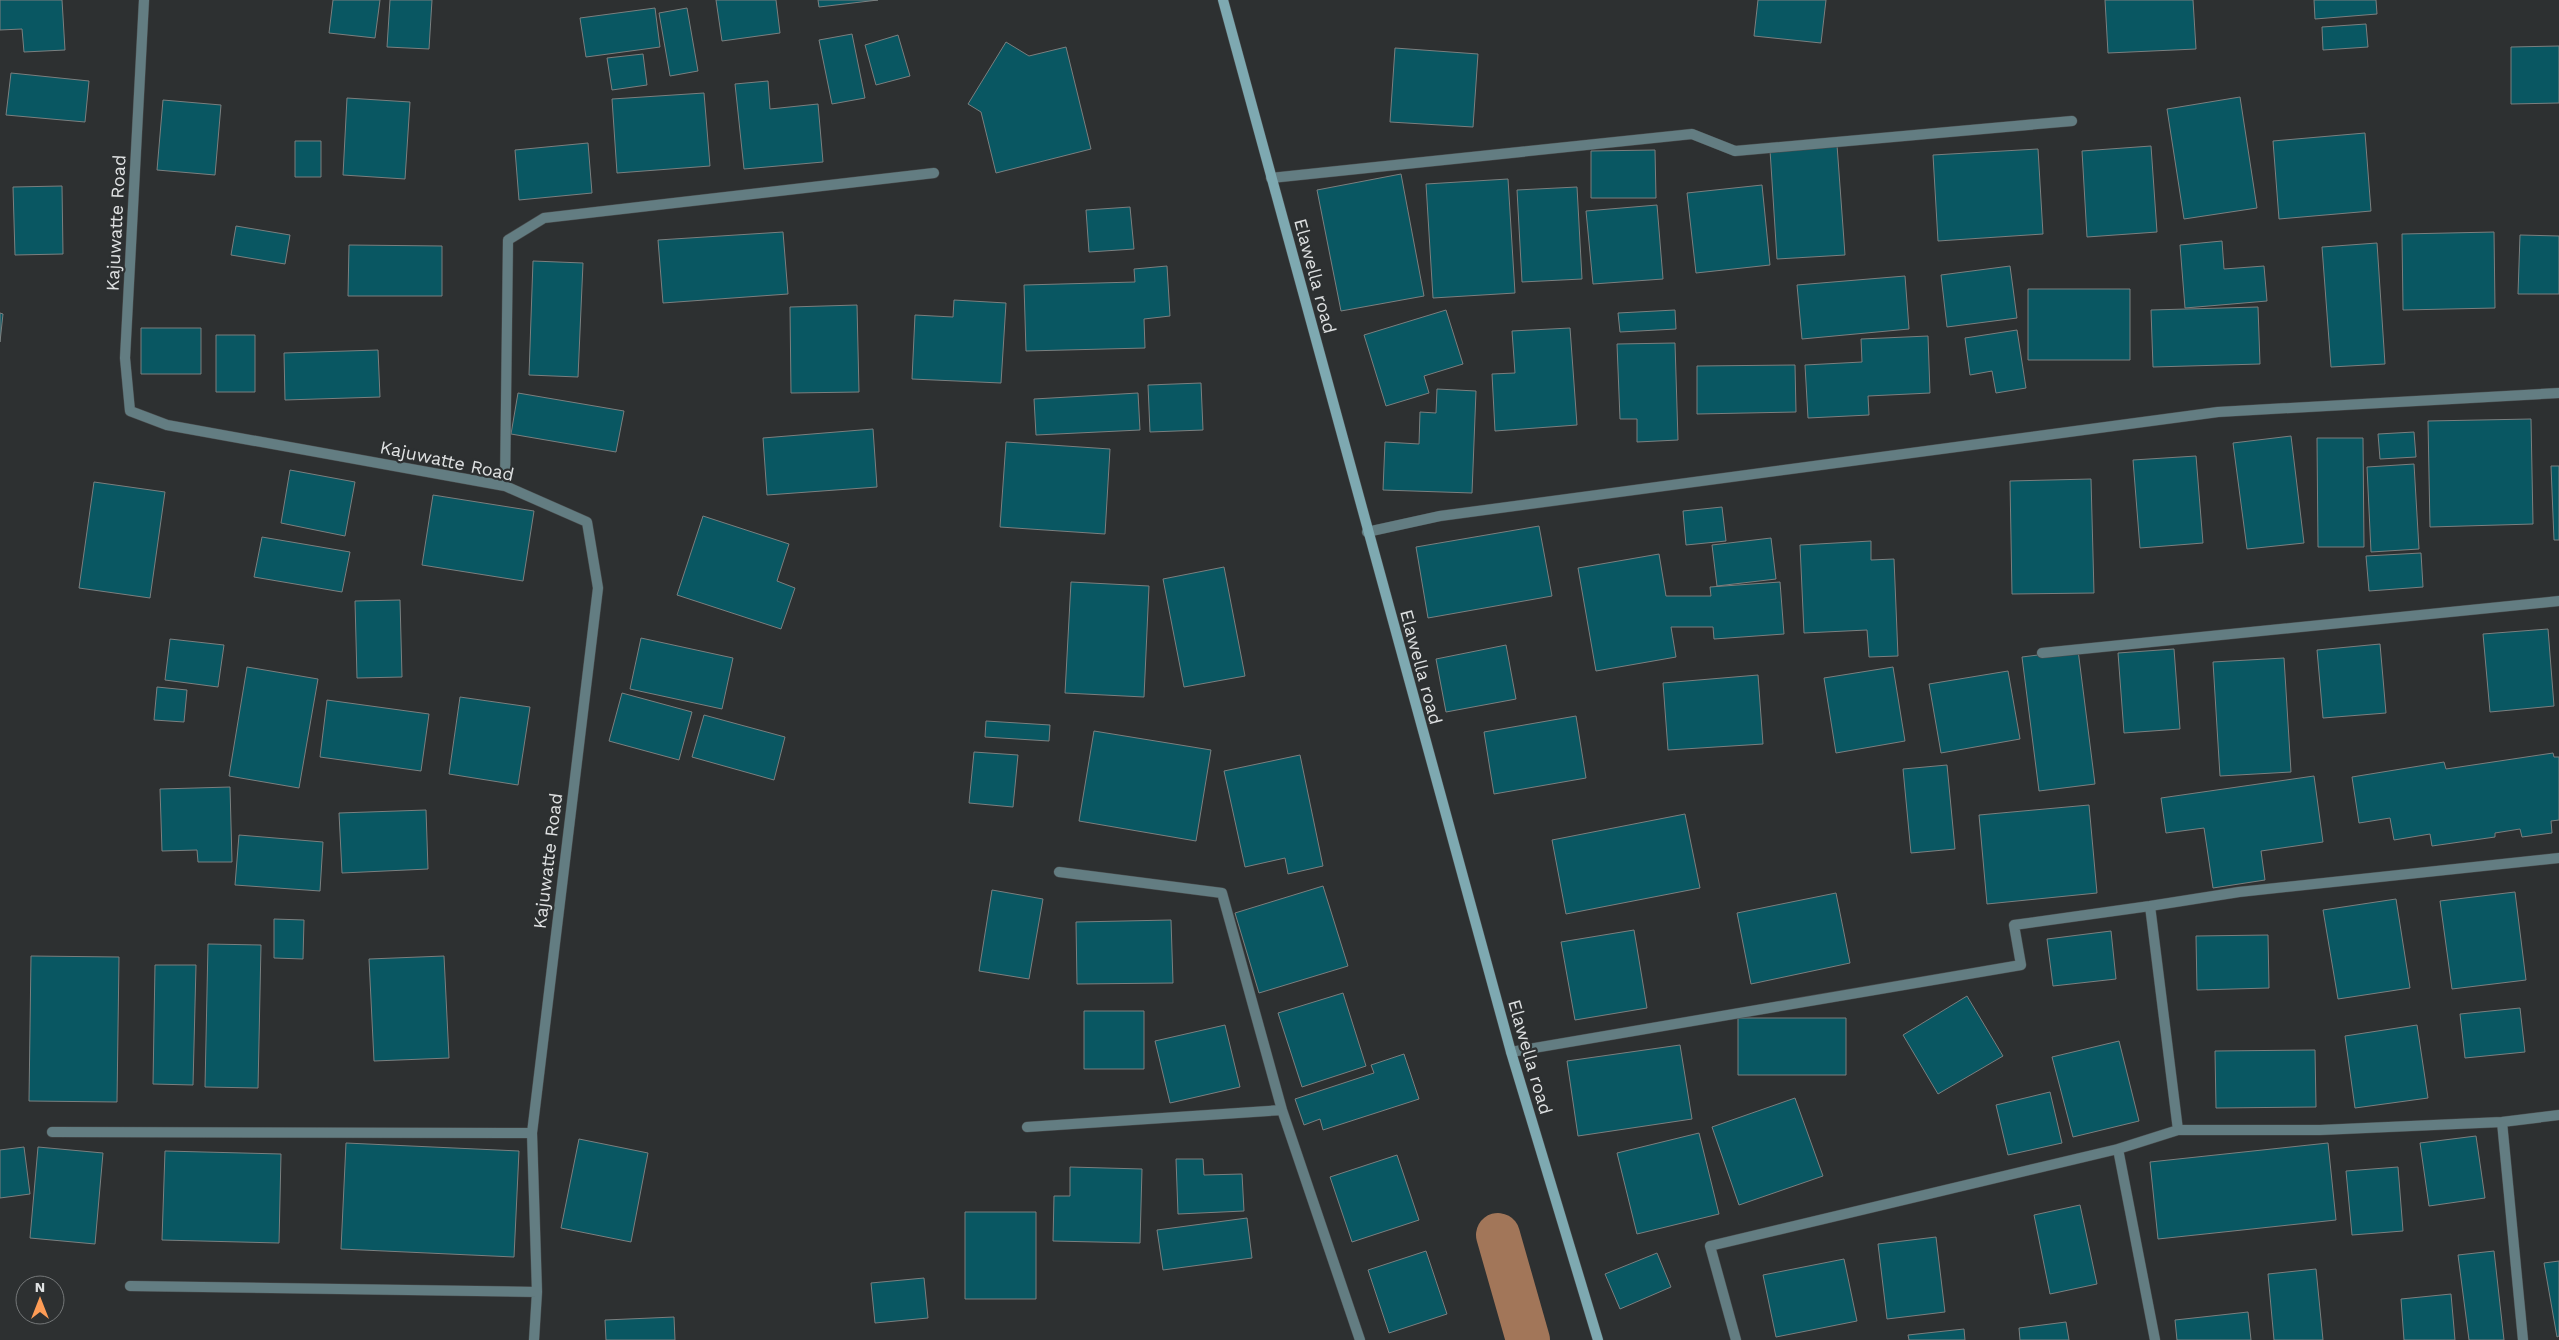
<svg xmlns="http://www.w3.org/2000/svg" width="2559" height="1340" font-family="'Work Sans',sans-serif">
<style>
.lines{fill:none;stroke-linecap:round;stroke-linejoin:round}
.canal{stroke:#a27659;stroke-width:44}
.building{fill:#095762;stroke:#7b7f7f}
.street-casing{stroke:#494c4d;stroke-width:11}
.secondary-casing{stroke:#494c4d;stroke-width:11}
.street{stroke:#637d82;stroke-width:10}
.secondary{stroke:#7ea9b1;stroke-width:10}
.labels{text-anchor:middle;stroke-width:4.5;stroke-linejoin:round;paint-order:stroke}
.street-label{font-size:18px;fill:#dfe1e2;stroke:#2d3031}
</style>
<rect width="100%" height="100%" fill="#2d3031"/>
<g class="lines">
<path class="canal" d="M1498,1235L1528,1340"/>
</g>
<path class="building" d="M0,0H62L65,50L24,52L22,29L0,30Z
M333,0H380L375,38L329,33Z
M390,0H432L429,49L387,47Z
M716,0H776L780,33L722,41Z
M818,0H878L819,7Z
M1758,0H1826L1821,43L1754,36Z
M2105,0H2193L2196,49L2108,53Z
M2314,0H2376L2377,14L2315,19Z
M655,8L660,47L586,57L580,18Z
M687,8L698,71L670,76L659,13Z
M2366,24L2368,47L2323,50L2322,27Z
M852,34L865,98L832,104L819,40Z
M898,35L910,76L876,85L865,45Z
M1006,42L1029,56L1066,47L1091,149L996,173L981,112L968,104Z
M2559,46V103L2511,104V47Z
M1395,48L1478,54L1473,127L1390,122Z
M643,54L647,85L612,90L607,58Z
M11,73L89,81L85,122L6,115Z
M768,81L770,109L818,104L823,162L744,169L735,84Z
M704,93L710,166L617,173L612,99Z
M2240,97L2257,208L2184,219L2167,109Z
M347,98L410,102L405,179L343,175Z
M163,100L221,105L215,175L157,170Z
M2365,133L2371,211L2279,219L2273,141Z
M295,141H321V177H295Z
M588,143L592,193L519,200L515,150Z
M1837,145L1845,255L1777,259L1770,150Z
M2151,146L2157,232L2087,237L2082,151Z
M2038,149L2043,234L1938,241L1933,155Z
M1655,150L1656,198H1591V151Z
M1401,174L1424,296L1341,311L1317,190Z
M1508,179L1515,293L1433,298L1426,184Z
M1762,185L1770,265L1696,273L1687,193Z
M62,186L63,254L15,255L13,187Z
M1577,187L1582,279L1522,282L1517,190Z
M1657,205L1663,279L1593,284L1586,211Z
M1130,207L1134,249L1089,252L1086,210Z
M236,226L290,235L285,264L231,255Z
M783,232L788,294L663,303L658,240Z
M2494,232L2495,308L2403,310L2402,234Z
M2520,235L2559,236V294H2518Z
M2222,241L2224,269L2264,266L2267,301L2185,308L2180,245Z
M2377,243L2385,364L2331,367L2322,247Z
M349,245L442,246V296H348Z
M533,261L583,263L578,377L529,375Z
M1167,266L1170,316L1144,319L1145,348L1026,351L1024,285L1135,282L1134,269Z
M2010,266L2017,318L1947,327L1941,275Z
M1905,276L1909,329L1802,339L1797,285Z
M2028,289H2130V360H2028Z
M954,300L1006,303L1001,383L912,379L915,315L953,317Z
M857,305L859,392L791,393L790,307Z
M2258,307L2260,364L2153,367L2151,310Z
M1446,310L1463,364L1424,376L1429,393L1386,406L1364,335Z
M1675,310L1676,329L1620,332L1618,313Z
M0,313L3,314L0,342Z
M141,328H201V374H141Z
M1570,328L1577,425L1495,431L1492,374L1515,373L1512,331Z
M2017,330L2026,388L1996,393L1992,371L1970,375L1965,338Z
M216,335H255V392H216Z
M1928,336L1930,393L1868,396L1869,415L1808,418L1805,365L1862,362L1861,339Z
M1675,343L1678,440L1637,442V419H1620L1617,344Z
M378,350L380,397L285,400L284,353Z
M1795,365L1796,412L1697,414V366Z
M1201,383L1203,430L1150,432L1148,385Z
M1437,389L1476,391L1472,493L1383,490L1385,442L1419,444L1420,412L1436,413Z
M518,393L624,411L616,452L511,434Z
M1138,393L1140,430L1036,435L1034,399Z
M2531,419L2533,524L2430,527L2428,421Z
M873,429L877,487L767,495L763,438Z
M2414,432L2416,457L2380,459L2378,434Z
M2291,436L2304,543L2247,549L2233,443Z
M2317,438H2363L2364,547H2318Z
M1006,442L1110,449L1105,534L1000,527Z
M2196,456L2203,543L2140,548L2133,460Z
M2414,464L2419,549L2371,552L2367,467Z
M2551,466H2559V540H2554Z
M290,470L355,482L345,536L281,523Z
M2091,479L2094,593L2012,594L2010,481Z
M94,482L165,492L150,598L79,588Z
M433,495L534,511L523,581L422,565Z
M1722,507L1726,541L1686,545L1683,511Z
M703,516L789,544L777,581L795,588L781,629L677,595Z
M1539,526L1552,596L1428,618L1416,547Z
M262,537L350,552L342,592L254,577Z
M1771,538L1776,579L1717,586L1712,545Z
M1871,541V560L1894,559L1898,656L1869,657L1867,630L1804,633L1800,545Z
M2421,553L2423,587L2369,591L2366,556Z
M1659,554L1666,596H1711L1710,587L1780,582L1784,634L1714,639L1713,627H1671L1676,657L1596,671L1578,568Z
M1224,567L1245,676L1184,687L1163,579Z
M1071,582L1149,586L1144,697L1065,693Z
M400,600L402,677L357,678L355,601Z
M2548,629L2554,706L2490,712L2483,634Z
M641,638L733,658L722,709L630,689Z
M170,639L224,645L218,687L165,680Z
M2380,644L2386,713L2323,718L2317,650Z
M1506,645L1516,699L1446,712L1436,659Z
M2174,649L2180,729L2124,733L2118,653Z
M2078,650L2095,784L2039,791L2022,657Z
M2284,658L2291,772L2220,776L2213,662Z
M247,667L318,679L299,788L229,776Z
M1893,667L1905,741L1836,753L1824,678Z
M2008,671L2020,739L1941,753L1929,684Z
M1758,675L1763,744L1668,750L1663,683Z
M157,687L187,690L184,722L154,720Z
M622,693L692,712L679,760L609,741Z
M460,697L530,707L518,785L449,774Z
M327,700L429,714L421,771L320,757Z
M704,715L785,737L774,780L692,757Z
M1576,716L1586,778L1494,794L1484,732Z
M986,721L1050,725L1049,741L985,737Z
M1094,731L1211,750L1196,841L1079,821Z
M974,752L1018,755L1013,807L969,803Z
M2553,753L2554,757H2559V820L2551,821L2552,833L2522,837L2520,829L2495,833V837L2432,846L2430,834L2394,840L2390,818L2359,823L2352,777L2444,762L2446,769Z
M1300,755L1323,866L1288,874L1285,858L1245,867L1224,771Z
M1947,765L1955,849L1911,853L1903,769Z
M2314,776L2323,842L2261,851L2265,880L2213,888L2204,828L2166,833L2161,798Z
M230,787L232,862H198L197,850L162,851L160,789Z
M2089,805L2097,893L1987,904L1979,815Z
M426,810L428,869L342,873L339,813Z
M1685,814L1700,888L1566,914L1552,840Z
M239,835L323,842L320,891L235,885Z
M1323,886L1348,966L1259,993L1235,913Z
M992,890L1043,899L1029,979L979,971Z
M2515,892L2526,980L2452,989L2440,901Z
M1836,893L1850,963L1751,984L1737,913Z
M2396,899L2410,988L2338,999L2323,910Z
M274,919L304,920L303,959L274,958Z
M1171,920L1173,983L1077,984L1076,922Z
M1634,930L1647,1008L1575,1020L1561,942Z
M2111,931L2116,979L2053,986L2047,939Z
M2268,935L2269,988L2197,990L2196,936Z
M208,944L261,945L258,1088L205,1087Z
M31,956L119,957L117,1102L29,1101Z
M444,956L449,1058L374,1061L369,959Z
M155,965H196L193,1085L153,1084Z
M1343,993L1366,1066L1302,1087L1278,1013Z
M1967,996L2003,1056L1938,1094L1903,1035Z
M2520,1008L2525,1052L2465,1058L2460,1014Z
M1084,1011H1144V1069H1084Z
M1738,1018H1846V1075H1738Z
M1225,1025L1240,1087L1170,1103L1155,1041Z
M2417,1025L2428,1098L2355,1108L2345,1036Z
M2119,1041L2139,1121L2073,1137L2052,1057Z
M1680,1045L1692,1119L1578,1136L1567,1061Z
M2315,1050L2316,1107L2216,1108L2215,1051Z
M1404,1054L1419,1099L1323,1130L1320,1119L1304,1125L1295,1099L1374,1073L1371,1065Z
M2050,1092L2062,1143L2008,1155L1996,1105Z
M1795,1098L1823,1176L1739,1205L1712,1127Z
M1699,1133L1719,1214L1637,1234L1617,1153Z
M2476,1136L2485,1198L2429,1206L2420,1143Z
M579,1139L648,1153L631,1242L561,1228Z
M346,1143L519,1151L514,1257L341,1249Z
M2328,1143L2336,1220L2158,1239L2150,1162Z
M24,1147L30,1194L0,1198V1150Z
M38,1147L103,1153L95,1244L30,1238Z
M165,1151L281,1154L279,1243L162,1240Z
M1397,1155L1419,1220L1352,1242L1330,1177Z
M1176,1159H1203L1204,1175L1242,1174L1244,1211L1178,1214Z
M1070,1167L1142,1169L1140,1243L1053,1241L1054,1196H1070Z
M2398,1167L2403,1231L2352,1235L2346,1171Z
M2080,1205L2097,1284L2050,1294L2034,1215Z
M965,1212H1036V1299H965Z
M1247,1218L1252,1258L1163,1270L1157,1230Z
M1936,1237L1945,1312L1887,1319L1878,1244Z
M1426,1251L1447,1314L1389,1333L1368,1270Z
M2494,1251L2504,1340H2469L2458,1255Z
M1657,1253L1671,1287L1620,1309L1605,1274Z
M1844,1259L1857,1321L1776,1337L1763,1275Z
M2559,1261V1336L2557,1337L2544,1263Z
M2316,1269L2323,1340H2274L2268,1274Z
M924,1278L928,1318L875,1323L871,1283Z
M2451,1294L2455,1340H2404L2401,1299Z
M2248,1312L2251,1340H2177L2175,1320Z
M674,1317L675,1340H606L605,1320Z
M2066,1322L2069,1340H2020L2019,1328Z
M1964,1329L1965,1340H1909L1908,1335Z"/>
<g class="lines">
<g class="street-casing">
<path id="street" d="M144,0L125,358L130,411L167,425L505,486L587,522L598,588L532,1133L537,1292L534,1340
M1271,178L1692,134L1735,151L2072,121
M505,486L508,240L544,218L934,173
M1367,532L1440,516L2218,412L2559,393
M2042,653L2559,601
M1059,872L1222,893L1282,1110L1360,1340
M1511,1052L2021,965L2014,925L2150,906
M2502,1122L2523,1340
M1027,1127L1282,1110
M2178,1130L2150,906L2239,892L2559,858
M52,1132L532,1133
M130,1286L537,1292
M1736,1340L1710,1246L2118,1149
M2155,1340L2118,1149L2178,1130H2320L2502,1122L2559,1115"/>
</g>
<g class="secondary-casing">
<path id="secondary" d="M1223,0L1511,1052L1598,1340"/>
</g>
<use href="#street" class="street"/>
<use href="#secondary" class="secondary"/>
</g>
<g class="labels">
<g class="street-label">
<text transform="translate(116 223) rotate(-87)" y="6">Kajuwatte Road</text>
<text transform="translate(1315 276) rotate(75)" y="6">Elawella road</text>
<text transform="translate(447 461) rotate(12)" y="6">Kajuwatte Road</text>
<text transform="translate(1421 667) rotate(75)" y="6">Elawella road</text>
<text transform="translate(548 861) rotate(-83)" y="6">Kajuwatte Road</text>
<text transform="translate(1530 1057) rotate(74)" y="6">Elawella road</text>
</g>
</g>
<g transform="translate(40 1300)"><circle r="24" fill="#2d3031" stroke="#747778"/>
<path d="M0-4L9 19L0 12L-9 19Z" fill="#fd9c56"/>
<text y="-8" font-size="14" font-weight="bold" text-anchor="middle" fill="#dfe1e2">N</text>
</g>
</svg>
